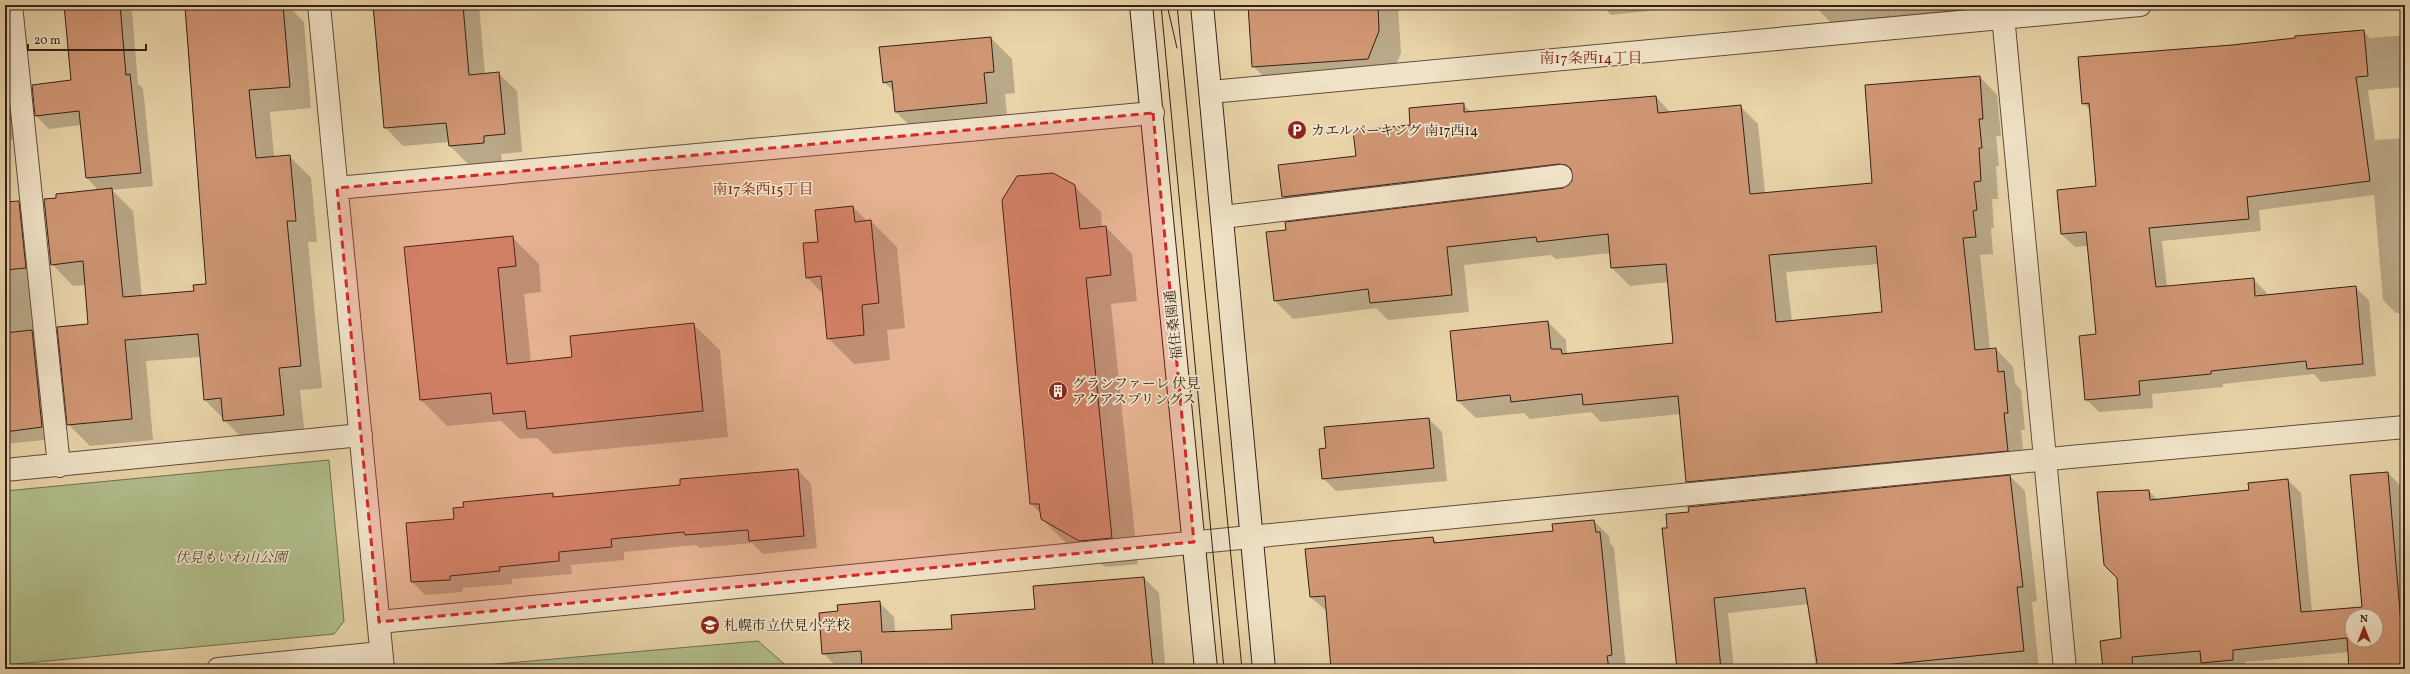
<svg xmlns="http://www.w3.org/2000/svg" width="2410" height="674" font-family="Vollkorn,'Noto Serif JP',serif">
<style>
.green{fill:#b1be8c;stroke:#726f52}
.shadow{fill:#0003;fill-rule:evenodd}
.building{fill:#d19775;stroke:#342018;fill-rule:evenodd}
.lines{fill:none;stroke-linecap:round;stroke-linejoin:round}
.street-casing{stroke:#614d3c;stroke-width:24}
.secondary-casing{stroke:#342018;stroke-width:24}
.street{stroke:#f1e3c8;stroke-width:22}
.secondary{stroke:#f1e3c8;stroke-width:22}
.tram{stroke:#342018;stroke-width:1}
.marked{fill:#d62828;fill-opacity:0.2;stroke:#d62828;stroke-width:3;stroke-dasharray:8 5;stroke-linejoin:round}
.labels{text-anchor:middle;stroke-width:3.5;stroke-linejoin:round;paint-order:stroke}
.poi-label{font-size:14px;fill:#342018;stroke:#f1e3c8;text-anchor:start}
.street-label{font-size:14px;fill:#342018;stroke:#f1e3c8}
.park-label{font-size:14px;font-style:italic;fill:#534835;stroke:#f1e3c8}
.neighbourhood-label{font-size:15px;fill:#7a1f14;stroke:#f1e3c8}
</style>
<rect width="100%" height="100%" fill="#e9d4aa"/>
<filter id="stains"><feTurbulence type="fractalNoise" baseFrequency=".005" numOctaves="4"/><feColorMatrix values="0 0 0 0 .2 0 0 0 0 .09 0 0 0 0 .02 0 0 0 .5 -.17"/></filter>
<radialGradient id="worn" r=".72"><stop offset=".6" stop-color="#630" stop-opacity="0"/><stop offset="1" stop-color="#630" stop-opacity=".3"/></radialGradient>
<path class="green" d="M329,460L344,621L334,634L5,665V491Z
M758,641L790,669H440Z"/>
<path class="shadow" d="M77,5H125L132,12L138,84L143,88L153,186L112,190L133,211L142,296L195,292L207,285L224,5H287L304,22L311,108L270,112L274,157L289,156L311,178L317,242H308L322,388L300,390L305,436L246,442L205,400L201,357L146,361L153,440L90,446L68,424L89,324L86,285L73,286L52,264L99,191L87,178L82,125L49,129L36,116L72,81Z
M374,5H479L485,74L498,73L517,91L522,152L501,154L502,161L468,164L450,146L449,142L403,146L385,127Z
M586,5H639L590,9Z
M1249,5H1398L1401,53L1390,80L1275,88L1253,66Z
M1601,5H1657V10L1611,15Z
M1814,5H1956L1957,15L1832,24Z
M2363,31L2370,38L2405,35V87L2368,90L2375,140L2405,138V313H2396L2383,300L2374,195L2259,210L2261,231L2162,241L2167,287L2253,279L2266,292L2267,296L2355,287L2369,300L2376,376L2321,382L2314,374L2223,384V387L2152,394L2153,408L2099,412L2086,399L2097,335L2088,246L2075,247L2061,234L2097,187L2091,111L2083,103L2232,46Z
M991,38L1012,59L1015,93L1005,94L1008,124L917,133L896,112L894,92L884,82Z
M1980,77L1997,95L2001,136H1996L1999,166H1996L1998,199H1992L1994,228H1991L1993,254L1980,255L1990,349H1996L2013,367L2015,383L2021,390L2025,430H2021L2025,468L1705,499L1687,481L1681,414L1601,422L1591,412L1530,419L1524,413L1476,418L1458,401L1548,322L1566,340L1567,355L1674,344L1668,282L1630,286L1612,268L1611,253L1556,259L1551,255L1464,265L1469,312L1388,320L1376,308L1293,319L1275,301L1563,189L1573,182L1301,215L1283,197L1411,126L1463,104L1471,112L1656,97L1671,113L1740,106L1758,124L1765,193L1873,184ZM1878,264L1883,313L1792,321L1786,272Z
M7,88L19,100L20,140H5Z
M1074,186L1101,212L1102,228L1106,227L1132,254L1137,301L1111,304L1138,564L1106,567L1068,545L1042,519L1041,514L1031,504Z
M18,202L30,214L54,439L5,444V203Z
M853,207L867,221H871L897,247L905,328L887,330L890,360L854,364L828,338L823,294L807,277L819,242Z
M512,237L539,264L541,292L524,294L531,362L574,358L693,324L720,350L728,437L554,454L537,438L520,439L501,421L447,426L421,400L405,248Z
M1429,419L1442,432L1447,481L1336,491L1323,478L1327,449L1326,428Z
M798,470L811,484L817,548L763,554L752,543L699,548L696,545L624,552V560L571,565L572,574L512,579V584L462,588L463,592L425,595L412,582L455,520L552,494L556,497L682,486Z
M2388,473L2401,486L2405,533V669H2351L2349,652L2245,662V669H2104L2122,639L2149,491L2158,500L2250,491L2288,480L2301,493L2312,612L2363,608ZM2352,616H2376V640H2352Z
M2010,476L2025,491L2037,601L2032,602L2039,669H1816L1813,646H1816L1809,604L1728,613L1734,669H1677L1663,529Z
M1594,521L1609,536L1610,543L1614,548L1626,669H1332L1328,612L1310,597L1306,550L1433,538L1439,544L1554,532Z
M1144,578L1159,593L1165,664L1170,669L838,668L823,653L839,612L879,602L894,617L895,630L897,632L953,630L1036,610Z"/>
<path class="building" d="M64,5H120L126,75L130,74L141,173L86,178L79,111L35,116L32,85L71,80Z
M211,5H283L290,87L249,90L256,158L290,155L296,221H287L301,366L279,368L284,415L223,421L221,398L204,400L198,334L125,340L132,419L67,425L57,327L88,324L83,261L51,265L44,199L56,198V194L112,188L123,297L194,291L193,285L206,284L185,7Z
M373,5H463L469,75L499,72L505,134L484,136V143L449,146L446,123L384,128Z
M1248,5H1378L1379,31L1368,59L1252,67Z
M2364,30L2368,76L2356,77L2370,181L2247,197L2249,219L2149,228L2156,287L2254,278L2255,296L2356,286L2363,364L2307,369L2306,361L2211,371V374L2139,381L2140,395L2085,400L2079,336L2096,334L2086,232L2061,234L2057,190L2096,186L2089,103L2082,104L2078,57L2232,45L2295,38V36Z
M991,37L994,72L984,73L987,103L895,112L892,81L883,83L879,47Z
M1980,76L1983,119H1979L1982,148H1979L1981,181L1974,182L1977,210L1973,211L1976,237L1963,238L1975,350L1996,348L1998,372L2004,371L2008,413H2004L2008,451L1686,482L1678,396L1583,405L1582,394L1511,402L1510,395L1457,401L1450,331L1548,321L1551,349H1561L1562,354L1673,343L1666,264L1611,268L1608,234L1537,242L1536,237L1447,247L1452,295L1370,303L1368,289L1274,301L1266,232L1286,230L1285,222L1563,188L1572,181L1571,169L1566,165L1559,164L1282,197L1278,165L1356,156L1353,131L1410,125L1409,108L1464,103V112L1656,96L1658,113L1741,105L1750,194L1872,183L1865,85ZM1876,246L1882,312L1776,322L1769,255Z
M7,87L10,119H5V88Z
M1053,173L1075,185L1080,229L1106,226L1111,275L1086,278L1112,538L1079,541L1041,519L1039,504H1030L1002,200L1017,176Z
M19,201L26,268L5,270V202Z
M853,206L855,222L871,220L879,303L862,305L864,335L827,339L821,276L806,278L803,243L818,242L815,210Z
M513,236L516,266L498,268L507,364L572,357L570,336L694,323L703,411L527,429L525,411L493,414L491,393L420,400L404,247Z
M32,330L42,427L5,432V333Z
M1429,418L1434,468L1322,479L1319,449L1326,448L1324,427Z
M798,469L804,536L749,541L748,530L685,535L684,532L611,539L612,547L559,552V561L499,567L500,571L450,576V580L411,582L406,523L454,519L453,508L464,507L463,502L553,493V497L680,485V479Z
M2388,472L2405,669H2349L2347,638L2233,650V660L2201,663L2200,651L2132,657L2133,669H2103L2100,641L2121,638L2117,578L2104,565L2097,492L2149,490L2150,500L2249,490L2248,483L2288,479L2301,612L2362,607L2350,475ZM2352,616H2376V640H2352Z
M2010,475L2023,587H2017L2024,651L1873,666L1874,669H1818L1805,588L1714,598L1721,669H1677L1662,528H1667L1666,514L1689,512L1688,507Z
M1594,520L1596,532H1600L1604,570L1612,655L1607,656L1609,669H1331L1325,596L1310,597L1305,549L1433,537L1434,543L1553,531L1552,524Z
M1144,577L1153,669H862L861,651L822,654L819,613L838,611L837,605L880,601L882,632L952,629L951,615L1035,609L1033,586Z"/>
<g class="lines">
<g class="street-casing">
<path id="street" d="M11,5L59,466
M319,5L383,669
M2002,5L2065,669
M1211,92L2140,5
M337,188L1153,113
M1223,217L1561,176
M5,470L361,435
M379,622L2070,457L2405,427
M218,669L381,653"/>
</g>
<g class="secondary-casing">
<path id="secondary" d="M1141,5L1206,669
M1202,5L1264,669"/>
</g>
<use href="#street" class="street"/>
<use href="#secondary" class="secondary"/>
<path class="tram" d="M1161,5L1224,669
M1167,5L1177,48
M1177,5L1242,669"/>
</g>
<path class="marked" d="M1153,113L1194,542L379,622L337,188Z"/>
<defs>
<g id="parking-disc" transform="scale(1)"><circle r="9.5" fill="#8f2418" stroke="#f1e3c8"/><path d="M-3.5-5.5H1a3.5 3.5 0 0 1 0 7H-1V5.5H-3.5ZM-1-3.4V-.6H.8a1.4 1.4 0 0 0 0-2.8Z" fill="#fff"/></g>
<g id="building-disc" transform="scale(1)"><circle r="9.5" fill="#8f2418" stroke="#f1e3c8"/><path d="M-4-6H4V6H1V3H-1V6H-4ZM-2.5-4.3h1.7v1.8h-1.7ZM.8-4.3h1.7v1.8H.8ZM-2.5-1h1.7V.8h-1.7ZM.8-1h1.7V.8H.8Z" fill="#fff"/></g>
<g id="school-disc" transform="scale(1)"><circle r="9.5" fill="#8f2418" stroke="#f1e3c8"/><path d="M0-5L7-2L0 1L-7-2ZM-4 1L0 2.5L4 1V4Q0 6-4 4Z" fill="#fff"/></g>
</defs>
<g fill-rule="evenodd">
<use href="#parking-disc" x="1297" y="130"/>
<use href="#building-disc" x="1058" y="391"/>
<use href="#school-disc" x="710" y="625"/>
</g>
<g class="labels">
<g class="poi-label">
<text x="1311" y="135">カエルパーキング 南17西14</text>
<text x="1072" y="388">グランファーレ 伏見<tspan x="1072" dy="16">アクアスプリングス</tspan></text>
<text x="724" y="630">札幌市立伏見小学校</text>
</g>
<g class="street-label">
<text transform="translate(1173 325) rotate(-96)" y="5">福住桑園通</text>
</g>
<g class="park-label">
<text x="231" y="562">伏見もいわ山公園</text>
</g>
<g class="neighbourhood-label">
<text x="1591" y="63">南17条西14丁目</text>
<text x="763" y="194">南17条西15丁目</text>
</g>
</g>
<rect width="2410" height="674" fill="none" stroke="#e9d4aa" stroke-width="20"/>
<rect x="6" y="6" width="2398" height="662" fill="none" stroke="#342018" stroke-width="2"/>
<rect x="10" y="10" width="2390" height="654" fill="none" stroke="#342018"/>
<g transform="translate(2364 628)"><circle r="19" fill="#f1e3c8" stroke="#a59582"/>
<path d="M0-3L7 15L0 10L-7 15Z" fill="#8f2418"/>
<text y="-6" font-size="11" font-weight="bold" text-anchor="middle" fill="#342018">N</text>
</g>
<path d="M28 44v6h118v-6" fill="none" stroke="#342018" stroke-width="2"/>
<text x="34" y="44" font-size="12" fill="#342018" stroke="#f1e3c8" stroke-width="3" paint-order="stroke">20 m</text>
<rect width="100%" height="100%" filter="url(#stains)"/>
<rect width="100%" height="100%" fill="url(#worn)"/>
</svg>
